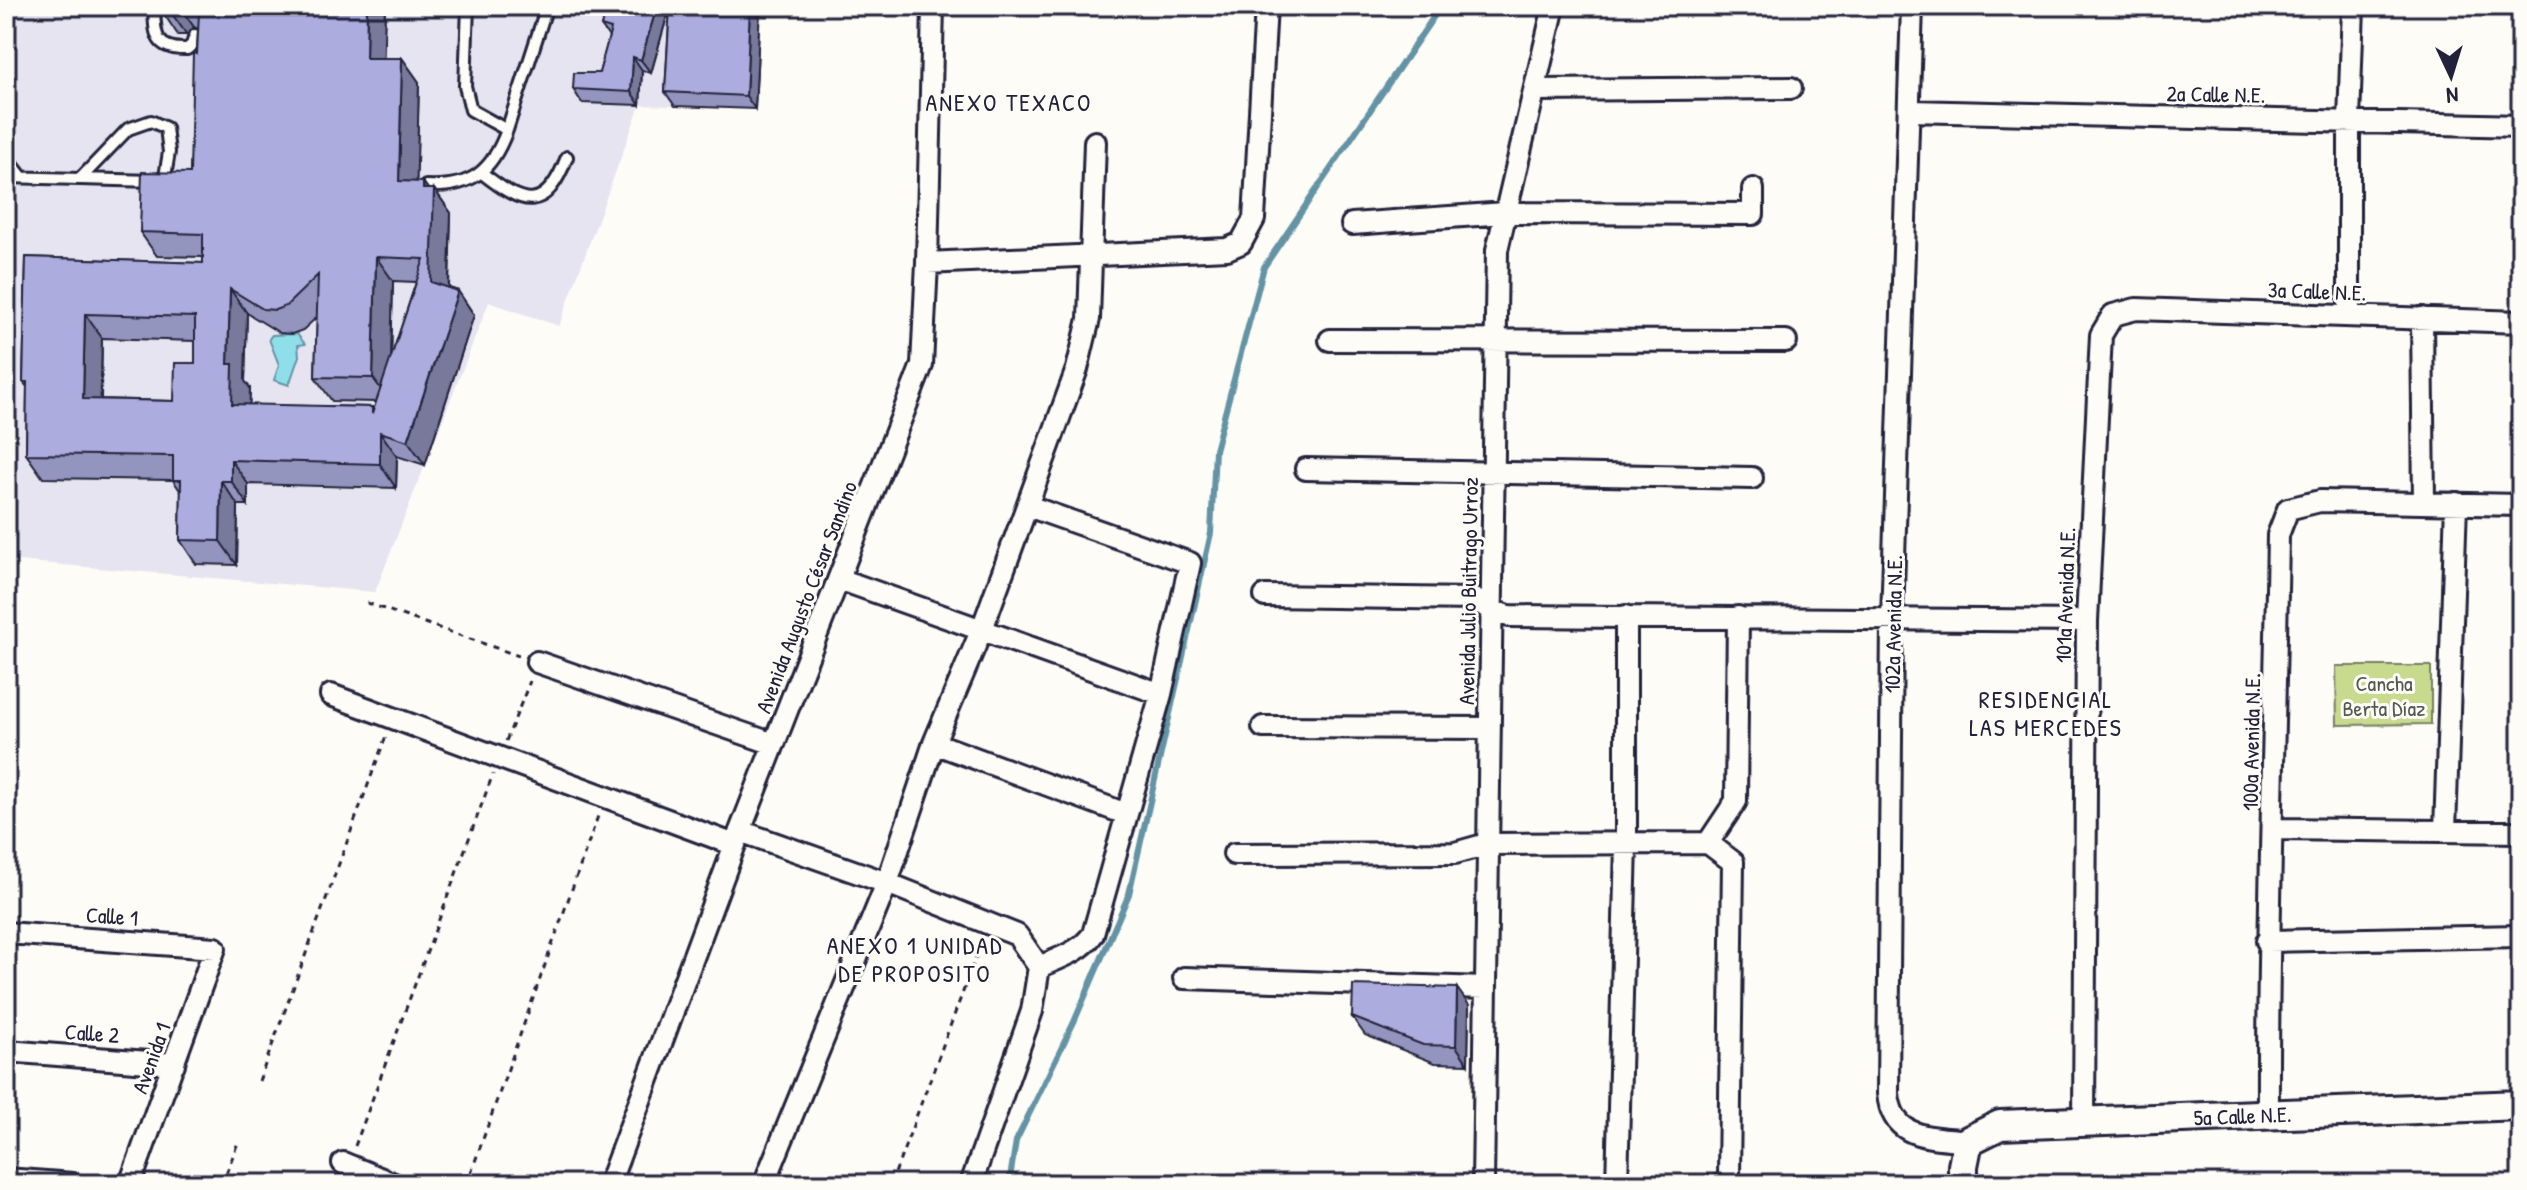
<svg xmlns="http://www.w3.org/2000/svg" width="2527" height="1190" font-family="'Patrick Hand',sans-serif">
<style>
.built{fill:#e5e4f0}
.green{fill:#c7da8e;stroke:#747e64;stroke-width:2}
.water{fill:#8fdfea;stroke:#6393a4;stroke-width:2}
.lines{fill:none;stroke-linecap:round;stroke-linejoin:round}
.stream{stroke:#6393a4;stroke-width:6}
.lane-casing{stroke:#22223b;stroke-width:16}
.street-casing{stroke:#22223b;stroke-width:26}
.secondary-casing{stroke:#22223b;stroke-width:34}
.path{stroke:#22223b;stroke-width:3;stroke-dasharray:6 6;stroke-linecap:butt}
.lane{stroke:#fdfcf7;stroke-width:10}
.street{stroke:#fdfcf7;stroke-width:20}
.secondary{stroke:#fdfcf7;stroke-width:28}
.wall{fill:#9495bf;stroke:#22223b;stroke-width:2;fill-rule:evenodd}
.shaded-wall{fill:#78799b;stroke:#22223b;stroke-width:2}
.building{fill:#acadde;stroke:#22223b;stroke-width:2;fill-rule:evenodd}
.labels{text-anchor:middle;stroke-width:6;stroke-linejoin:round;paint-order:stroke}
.street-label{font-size:22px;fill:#22223b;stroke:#fdfcf7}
.park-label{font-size:22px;fill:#545954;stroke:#fdfcf7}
.neighbourhood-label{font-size:24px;letter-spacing:2px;fill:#22223b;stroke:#fdfcf7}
</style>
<rect width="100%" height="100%" fill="#fdfcf7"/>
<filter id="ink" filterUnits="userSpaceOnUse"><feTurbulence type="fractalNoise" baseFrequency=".0125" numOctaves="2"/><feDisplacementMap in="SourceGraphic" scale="16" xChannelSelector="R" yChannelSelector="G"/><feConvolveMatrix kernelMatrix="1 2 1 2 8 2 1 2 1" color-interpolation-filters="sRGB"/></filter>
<g filter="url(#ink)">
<path class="built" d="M6,6H760L755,109L640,105L559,326L489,302L375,592L6,560Z"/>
<path class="green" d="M2336,666H2431V724L2337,725Z"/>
<path class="water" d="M297,334L305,344L298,345L299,356L289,385L274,380L279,365L269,339L272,335Z"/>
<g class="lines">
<path class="stream" d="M1009,1184L1016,1141L1074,1022L1129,894L1211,533L1215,450L1264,267L1441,6"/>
<g class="lane-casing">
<path id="lane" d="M154,6C155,34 154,50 187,49L192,45L195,35
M468,6L465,86L471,110L507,130L547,6
M6,156L22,177
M482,173C524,206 545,214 567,157
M6,177L154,181L165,177L169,152L166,128L151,121L128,129L80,179
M426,186C472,188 492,171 507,130"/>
</g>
<g class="street-casing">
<path id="street" d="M1912,6L1892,619L1888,1093C1892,1141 1930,1136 1968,1141
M1535,90L1791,88
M1910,111L2521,126
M1352,224L1505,213L1753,214V189
M927,263L1227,249L1241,243L1254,219L1266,6
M2349,316V121L2353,6
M2422,318L2424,503
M1330,340L1786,341
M1306,469L1752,478
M1028,506L1190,563L1161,694L1093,934C1081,952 1059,958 1039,967
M839,579L1161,694
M1265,596L1474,599L1491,610L1509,616L2087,621
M537,662L774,744
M331,695L735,845
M1263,727L1489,728
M934,743L1126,814
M2273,829L2521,832
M740,831L887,883L1017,935L1039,967L1032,1011L971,1184
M2445,831L2456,503
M1234,854L1455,853L1487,844L1708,843
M6,933L215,948L130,1184
M2267,941L2521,936
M1184,978L1484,988
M6,1051L174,1064
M2268,1115C2267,921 2275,728 2278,535L2288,509L2320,501L2521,505
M2084,1121L2087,621L2101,335L2113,315L2136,309L2521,322
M343,1163L394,1184
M6,1179L73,1184
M609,1184L740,831L922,365L927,263L933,6
M764,1184L887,883L934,743L982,629L1077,369L1089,319L1095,142
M1483,1184L1497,250L1554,6
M1617,1184L1626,844V616
M1723,1184L1729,1177L1733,862L1708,843L1736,801L1738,617"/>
</g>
<g class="secondary-casing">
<g id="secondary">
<path id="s1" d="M1963,1184V1166L1968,1141L2000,1125L2521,1105"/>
</g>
</g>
<path class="path" d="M367,603L519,656
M506,741L530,681
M259,1081L386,736
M355,1146L493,774
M222,1184L239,1140
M467,1184L598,816
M891,1184L982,941"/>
<use href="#lane" class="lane"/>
<use href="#street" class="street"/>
<use href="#secondary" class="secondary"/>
</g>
<path class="wall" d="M162,6H385L383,58H402L419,82L416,182H423L428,189H434L451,213L449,288L458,291L474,315L425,465L397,456L396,488L248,484V505H238L237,565L196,564L180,540L181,492L173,480L43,478L26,454L27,387L23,382L26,257L203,263V257L157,256L140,232L190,173L198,29L194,27L187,35H178L162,11ZM393,281L416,282L391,358ZM247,313L280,333L292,334L303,330L317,317L315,377L332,401L376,402L374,409L372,407L249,405L250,388L245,381ZM102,338L195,341V363L174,401L101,399Z
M607,6H760L755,109L675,106L665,92L670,6L651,73L642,70L640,105L582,103L573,89L599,73L609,37L601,26Z
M807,6H911V12L815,9Z
M1469,1005L1468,1064L1435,1063L1365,1035L1352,1017Z"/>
<path class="shaded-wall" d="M175,6H179L194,27L187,35L170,11Z
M367,6H385L383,82L366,58Z
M657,6H670L651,73L641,60Z
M750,6L760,7L755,109L746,96Z
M633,57L642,70L640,105L631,92Z
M402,58L419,82L416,205L399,181Z
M423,182L434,197V189L451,213L448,306L431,282Z
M376,257L393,281L390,402L373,378Z
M230,289L247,313L245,381L250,388L249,428L232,404L228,364Z
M458,291L474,315L425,465L408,441Z
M85,314L102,338L100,423L83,399Z
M380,432L397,456L396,488L380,464Z
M231,460L248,484V505L231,481Z
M221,481L238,505L237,565L220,541Z
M1457,988L1469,1005L1468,1064L1456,1046Z"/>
<path class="building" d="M162,6H175L170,11H162Z
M184,6H367L366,58H402L399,181L423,182V189H434L431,282L458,291L408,441L380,432V464L231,460V481H221L220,541L180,540L181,480H173V456L26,454L27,382H23L26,257L203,263V234L140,232L142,172L190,173L193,53L197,54L199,12H186ZM376,257L424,259L372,414V407L232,404L233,364H228L230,289L263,309L275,310L286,306L318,275L315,377L373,378ZM85,314L195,317V363H175L174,401L83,399Z
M607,6H657L641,60L633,57L631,92L573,89L574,73H599L611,29L601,26Z
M670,6H750L746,96L665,92Z
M1353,985L1457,988L1456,1046L1423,1045L1352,1017Z"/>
</g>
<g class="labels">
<g class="street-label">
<text transform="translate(2216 94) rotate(1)" y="8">2a Calle N.E.</text>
<text transform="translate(2317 291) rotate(2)" y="8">3a Calle N.E.</text>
<text transform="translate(1468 591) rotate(-89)" y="8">Avenida Julio Buitrago Urroz</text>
<text transform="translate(2065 595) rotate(-88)" y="8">101a Avenida N.E.</text>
<text transform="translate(806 597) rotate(-69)" y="8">Avenida Augusto César Sandino</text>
<text transform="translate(1893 624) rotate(-89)" y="8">102a Avenida N.E.</text>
<text transform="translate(2251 742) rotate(-89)" y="8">100a Avenida N.E.</text>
<text transform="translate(112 916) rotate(4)" y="8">Calle 1</text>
<text transform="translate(92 1033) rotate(4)" y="8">Calle 2</text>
<text transform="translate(151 1058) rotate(-70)" y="8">Avenida 1</text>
<text dy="8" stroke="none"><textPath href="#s1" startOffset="322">5a Calle N.E.</textPath></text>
</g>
<g class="park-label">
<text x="2384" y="691">Cancha<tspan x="2384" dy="25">Berta Díaz</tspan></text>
</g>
<g class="neighbourhood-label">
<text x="1009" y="111">ANEXO TEXACO</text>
<text x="2046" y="708">RESIDENCIAL<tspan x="2046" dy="28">LAS MERCEDES</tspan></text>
<text x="915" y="954">ANEXO 1 UNIDAD<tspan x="915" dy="28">DE PROPOSITO</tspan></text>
</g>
</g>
<rect width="2527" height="1190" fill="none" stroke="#fdfcf7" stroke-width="32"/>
<rect x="16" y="16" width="2495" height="1158" fill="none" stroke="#22223b" stroke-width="3" filter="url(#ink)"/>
<g transform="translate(2451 76) rotate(176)" stroke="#fdfcf7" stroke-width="6" paint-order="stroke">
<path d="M0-6L14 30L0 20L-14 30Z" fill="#22223b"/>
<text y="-12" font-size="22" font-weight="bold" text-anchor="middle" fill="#22223b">N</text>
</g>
</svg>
